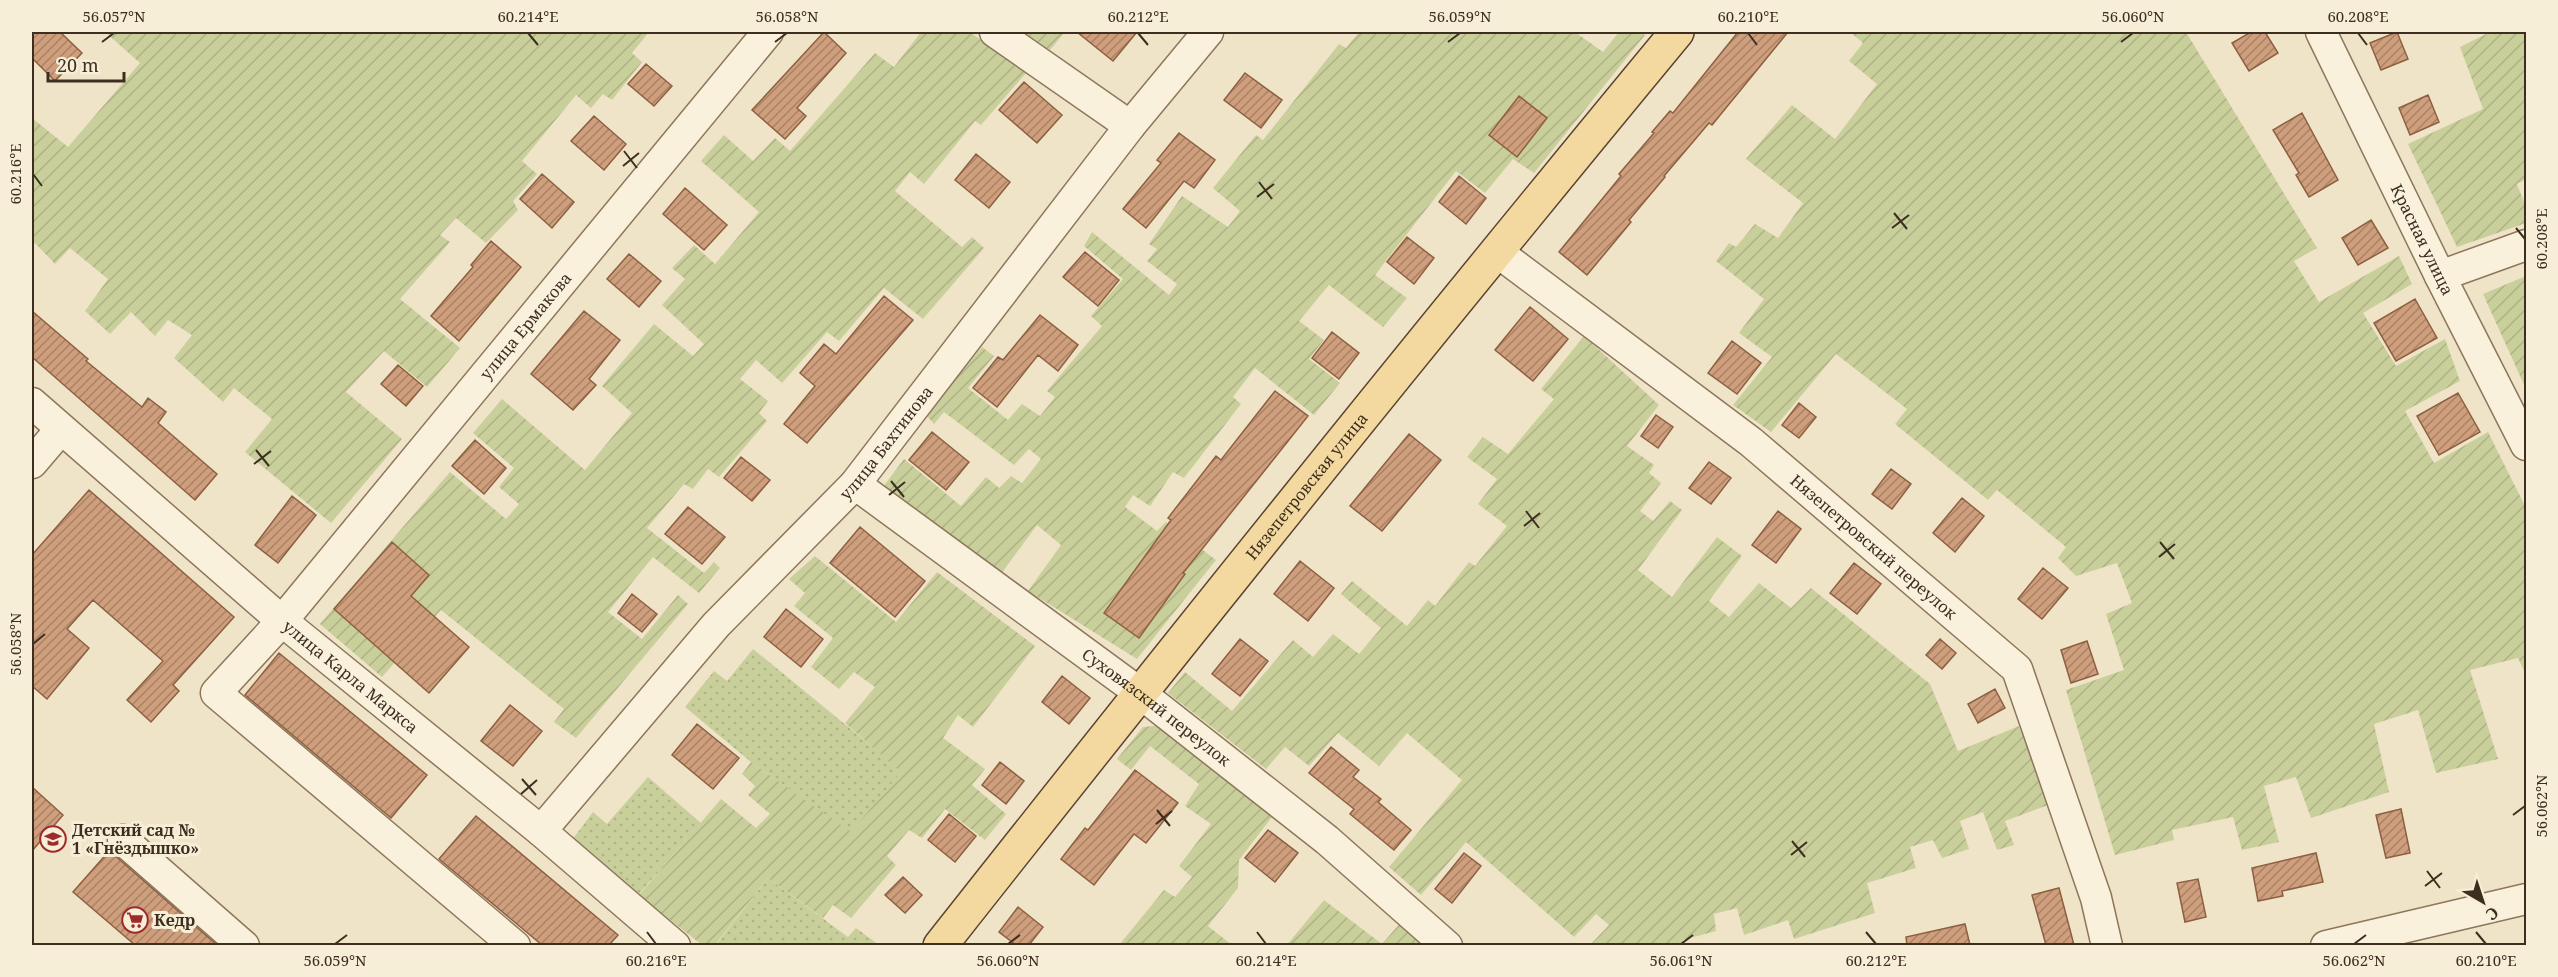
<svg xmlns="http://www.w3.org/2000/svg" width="2558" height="977" font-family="'Noto Serif',serif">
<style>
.grass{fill:url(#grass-dots)}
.garden{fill:url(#garden-furrows)}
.building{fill:url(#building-hatch);stroke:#8d5f41;stroke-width:1.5}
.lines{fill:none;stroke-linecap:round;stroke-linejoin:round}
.minor-casing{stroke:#8d765c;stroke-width:33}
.major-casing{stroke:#5b4430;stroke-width:36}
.minor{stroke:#faf1dc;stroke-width:30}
.major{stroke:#f3d9a0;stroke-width:33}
.ticks{fill:none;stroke:#3d2e20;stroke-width:2}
.labels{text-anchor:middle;stroke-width:6;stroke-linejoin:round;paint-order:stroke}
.street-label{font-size:16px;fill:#3d2e20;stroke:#f7eed8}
.poi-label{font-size:16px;font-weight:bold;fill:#3d2e20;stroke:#f7eed8;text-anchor:start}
.neatline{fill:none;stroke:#3d2e20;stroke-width:2}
.ticks-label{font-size:15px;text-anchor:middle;fill:#3d2e20}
</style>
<defs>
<pattern id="grass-dots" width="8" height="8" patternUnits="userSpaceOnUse" patternTransform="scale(1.5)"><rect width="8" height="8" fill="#c9cf9b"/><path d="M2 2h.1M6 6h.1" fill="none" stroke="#aeb285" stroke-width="1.8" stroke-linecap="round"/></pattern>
<pattern id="garden-furrows" width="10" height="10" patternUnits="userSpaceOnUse" patternTransform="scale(1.5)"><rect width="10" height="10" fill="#c9cf9b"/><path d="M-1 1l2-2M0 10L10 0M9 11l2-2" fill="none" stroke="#aeb285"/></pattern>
<pattern id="building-hatch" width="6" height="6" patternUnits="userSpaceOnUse" patternTransform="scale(1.5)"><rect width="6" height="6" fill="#cf9f7d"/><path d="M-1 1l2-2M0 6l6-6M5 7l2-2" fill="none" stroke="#a98266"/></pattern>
</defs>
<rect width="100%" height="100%" fill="#f0e4c8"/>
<path class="grass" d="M753,649L902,771L851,833L751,762L685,707L714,671L727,681Z
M648,777L701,823L638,895L572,840L593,812L607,824Z
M768,878L848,937L856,928L879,945L715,946Z"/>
<path class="garden" d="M105,32H649L632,53L642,62L612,100L603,94L591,108L576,95L522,161L537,174L513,201L518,210L486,243L456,218L440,235L450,242L400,299L460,348L427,387L384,351L346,392L402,439L331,523L245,452L272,419L234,388L223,402L174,358L192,335L168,320L155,336L131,312L110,334L85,311L108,279L70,248L55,264L35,243L32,246V118L68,147L140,63Z
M921,32H970L1026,73L981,125L975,121L924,184L910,172L895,191L962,247L972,237L984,248L923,319L884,288L839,341L827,332L782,383L756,360L740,379L768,401L759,413L767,421L719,477L708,469L693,489L684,484L647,528L704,573L714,562L720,568L699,593L653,557L608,612L642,639L678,595L688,604L576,738L554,722L564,709L441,610L382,677L320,624L450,472L506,519L519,504L499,487L514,468L473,433L502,399L585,470L632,413L602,386L654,324L693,356L704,344L662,305L685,279L672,268L694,245L715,264L759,212L701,161L724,135L753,161L775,138L790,151L875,53L894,67Z
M1024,32H1065L1050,50Z
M1359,32H1575L1603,52L1619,32H1641L1645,35L1534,173L1513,159L1485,193L1456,171L1375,275L1407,298L1383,327L1329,285L1299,321L1324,340L1309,359L1340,383L1314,415L1255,368L1233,397L1241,404L1184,478L1173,472L1150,506L1133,495L1125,507L1157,531L1166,522L1216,560L1137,659L1028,591L1061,545L1037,525L1001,574L883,487L904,459L961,506L986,477L999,488L1011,476L1022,483L1041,459L1029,449L1014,465L944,412L934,424L926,415L982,347L994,356L968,388L1008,420L1022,404L1040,416L1055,397L1047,391L1102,326L1091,316L1123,279L1084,246L1092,232L1169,295L1177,284L1147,261L1157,249L1149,244L1182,196L1228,227L1240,211L1213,188L1256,135L1263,140L1339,44L1346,48Z
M1850,32H2186L2317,248L2294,261L2319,302L2399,256L2412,284L2363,313L2396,366L2445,339L2460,381L2405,411L2434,463L2488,432L2526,508V675L2518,658L2470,670L2498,759L2436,773L2418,710L2374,724L2389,792L2311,818L2296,777L2264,786L2279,842L2242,850L2233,817L2172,830L2174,840L2115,855L2066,690L2124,670L2106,614L2132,603L2117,563L2076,576L2058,558L2066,547L1997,490L1988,500L1895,424L1907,409L1836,354L1771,432L1733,405L1772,357L1739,333L1764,299L1716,261L1729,243L1736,247L1755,224L1778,238L1803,203L1746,159L1792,105L1835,139L1877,84L1849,61L1863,43Z
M2490,32H2526V179L2517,184L2526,207V223L2457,247L2408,144L2483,109L2460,47Z
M2526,276V386L2525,387L2483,294Z
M1584,336L1659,405L1627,446L1654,465L1649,473L1661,483L1640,511L1653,521L1670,501L1682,510L1638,570L1672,597L1717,537L1742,556L1709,601L1729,617L1759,583L1791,608L1811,588L1930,684L1958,751L2019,726L2051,804L2005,821L2014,845L1997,850L1983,812L1960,821L1969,849L1942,858L1933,840L1910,847L1916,868L1867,883L1875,913L1794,939L1788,920L1744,935L1737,908L1714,914L1716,931L1683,940L1684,945H1590L1609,925L1596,914L1574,937L1466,842L1421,895L1389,867L1462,780L1407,733L1379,766L1338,733L1309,766L1285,747L1266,769L1168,693L1185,672L1232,711L1293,640L1313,657L1333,634L1359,654L1381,628L1341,594L1352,581L1407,626L1428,600L1435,606L1469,562L1475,566L1507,526L1478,504L1497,479L1467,457L1483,437L1508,454L1554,399L1541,389Z
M815,556L896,622L937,572L1035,646L973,727L958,715L943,738L985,769L972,785L1006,814L985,840L945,809L922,838L909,830L887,856L896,865L851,918L833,905L823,918L768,878L715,945H702L639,895L721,799L756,828L770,814L748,795L755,786L742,774L751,762L851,832L901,772L845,723L875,687L854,672L839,689L811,667L833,638L794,606L805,593L789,579Z
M1163,725L1272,817L1239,860L1238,888L1208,926L1232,945H1119L1164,890L1175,897L1192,877L1179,866L1211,824L1185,806L1199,784L1150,746L1131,770L1117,759L1143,727Z
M1324,900L1382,944L1402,921L1427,946H1286Z"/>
<path class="building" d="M32,32H60L82,53L55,81L32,58Z
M824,32L846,53L797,108L806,116L785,139L752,110Z
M1077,32H1137L1113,61Z
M1738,32H1788L1712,125L1709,123L1664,176L1665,177L1629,220L1631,222L1587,275L1559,252L1621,176L1619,174L1654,133L1652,132L1670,111L1673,113Z
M2251,32H2265L2278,53L2249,71L2232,43Z
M2397,32L2408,59L2381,70L2370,43Z
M646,64L672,86L654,106L628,84Z
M1245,73L1282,100L1261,128L1224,100Z
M1024,82L1062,115L1037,143L999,110Z
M2428,95L2439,122L2410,135L2399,108Z
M1519,96L1547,118L1517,157L1489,135Z
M2302,113L2338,180L2309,197L2296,175L2299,173L2273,130Z
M594,116L626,144L604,170L571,141Z
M1179,133L1215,160L1194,188L1184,181L1146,228L1123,209L1161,163L1157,160Z
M976,154L1010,182L989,208L955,180Z
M542,174L574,202L552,228L520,199Z
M1459,176L1486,198L1466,224L1439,202Z
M685,188L727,225L704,250L663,214Z
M2371,220L2388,248L2358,265L2342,238Z
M1407,237L1434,258L1414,284L1387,262Z
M491,241L521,267L459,341L431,316L473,267L471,265Z
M1085,252L1119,280L1098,306L1063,277Z
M629,254L661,281L639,307L607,279Z
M884,296L913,320L807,443L784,424L815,386L800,373L824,344L836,354Z
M2415,299L2437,338L2396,361L2374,323Z
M1530,307L1568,339L1533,381L1495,350Z
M32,311L88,359L86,361L142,407L148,398L166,412L158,423L217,474L195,500L32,357Z
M584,311L620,340L589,379L596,385L573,410L531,374Z
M1040,315L1078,345L1058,371L1038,355L997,407L973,388L998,357L1003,360Z
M1332,332L1359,353L1339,379L1312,358Z
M1732,341L1761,363L1737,394L1708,373Z
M398,365L423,386L406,406L381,384Z
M1275,391L1308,416L1183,573L1185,574L1139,638L1104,613L1171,520L1168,518L1216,456L1221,460Z
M2458,393L2480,432L2439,455L2417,416Z
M1799,403L1816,417L1799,438L1782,425Z
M1656,415L1673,427L1658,448L1641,436Z
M932,432L969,462L946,490L909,460Z
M1409,434L1441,460L1382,531L1350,506Z
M475,440L506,468L484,494L452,466Z
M741,457L770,480L752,501L724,478Z
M1709,462L1731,478L1711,504L1689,488Z
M1891,469L1911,484L1892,509L1872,494Z
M89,490L234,617L173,685L179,691L151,722L127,700L163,661L93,600L67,629L89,648L47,699L32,686V555Z
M292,496L316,515L278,563L255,545Z
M1962,498L1984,516L1955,552L1933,533Z
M688,507L725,537L702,564L665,534Z
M1778,511L1801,529L1776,563L1752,545Z
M860,527L925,581L895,617L830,563Z
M392,542L429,575L411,596L469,647L429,693L334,609Z
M1300,561L1334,588L1308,621L1274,594Z
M1854,563L1881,584L1857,614L1830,593Z
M2043,568L2068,588L2042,619L2018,599Z
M632,594L657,614L642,632L618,613Z
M786,609L823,639L801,667L764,637Z
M1240,639L1268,661L1240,696L1212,674Z
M1940,639L1956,653L1942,669L1926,655Z
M2087,641L2098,674L2071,683L2061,650Z
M279,653L427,775L391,818L245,695Z
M1062,676L1090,698L1069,724L1042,702Z
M1995,689L2005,708L1978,723L1968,704Z
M510,705L542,731L513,766L481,741Z
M697,724L739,758L713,789L672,755Z
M1331,747L1359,770L1353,777L1381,799L1378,802L1411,830L1394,850L1350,814L1354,809L1309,773Z
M1000,762L1024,781L1006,804L982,785Z
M1135,770L1178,803L1146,843L1134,834L1094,885L1061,859L1085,828L1088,830Z
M32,787L63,815L32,851Z
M2401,809L2410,853L2386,858L2376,815Z
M949,814L976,836L955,862L928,840Z
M476,816L618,935L609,945H542L439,859Z
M1268,830L1298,853L1275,882L1245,858Z
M110,850L112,853L217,945H135L73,892Z
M1464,853L1481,866L1452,903L1435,889Z
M2316,853L2323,882L2282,891L2283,896L2258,901L2252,868Z
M903,877L922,895L905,913L885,895Z
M2198,879L2206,917L2185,922L2177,883Z
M2059,888L2074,945H2046L2032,895Z
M1018,907L1043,927L1029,945H1016L999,932Z
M1965,924L1970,945H1907L1906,937Z"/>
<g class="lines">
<g class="minor-casing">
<g id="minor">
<path d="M995,32L1130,126"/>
<path id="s1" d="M2321,32L2440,276L2526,445"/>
<path id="s2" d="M1496,251L1751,442L2017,669L2096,898L2107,946"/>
<path d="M2440,276L2526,245"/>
<path id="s3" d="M32,403L282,621L541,831L675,946"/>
<path d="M32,463L61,429"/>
<path id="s4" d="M855,484L1140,693L1327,840L1447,946"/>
<path id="s5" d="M541,831L716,625L855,484L1130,126L1208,32"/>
<path d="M123,840L244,946"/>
<path id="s6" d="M515,946L216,693L282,621L768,32"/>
<path d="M2326,946L2526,899"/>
</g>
</g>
<g class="major-casing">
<g id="major">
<path id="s7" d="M940,946C1183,638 1428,333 1677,32"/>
</g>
</g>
<use href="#minor" class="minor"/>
<use href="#major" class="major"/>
</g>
<path class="ticks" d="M528,33L538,45M1138,33L1148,45M1748,33L1757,45M2358,33L2367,45M102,42L114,33M775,42L787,33M1448,42L1460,33M2121,42L2133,33M624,151L637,168M623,166L639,153M33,174L42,186M1259,182L1272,199M1257,197L1274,184M1894,213L1907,229M1892,228L1909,215M2516,228L2525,239M256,450L269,466M254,464L271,451M891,481L904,497M889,495L905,482M1526,511L1539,528M1524,526L1540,513M2160,542L2174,559M2159,557L2175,544M33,644L45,634M522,779L536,795M521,794L537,780M1157,810L1170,826M2513,815L2525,806M1156,824L1172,811M1792,841L1805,857M1791,855L1807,842M2427,871L2440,888M2425,886L2442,873M647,932L656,944M1257,932L1266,944M1866,932L1876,944M2476,932L2486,944M335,944L347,935M1008,944L1020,935M1681,944L1693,935M2354,944L2366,935"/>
<defs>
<g id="school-ring" transform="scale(1.35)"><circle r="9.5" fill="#f7eed8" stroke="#9e2a2b" stroke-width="1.5"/><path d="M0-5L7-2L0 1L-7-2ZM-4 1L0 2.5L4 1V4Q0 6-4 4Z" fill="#9e2a2b"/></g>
<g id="supermarket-ring" transform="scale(1.35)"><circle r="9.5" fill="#f7eed8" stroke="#9e2a2b" stroke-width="1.5"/><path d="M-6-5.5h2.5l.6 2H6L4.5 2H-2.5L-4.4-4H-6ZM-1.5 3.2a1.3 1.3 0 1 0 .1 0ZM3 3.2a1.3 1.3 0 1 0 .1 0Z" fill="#9e2a2b"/></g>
</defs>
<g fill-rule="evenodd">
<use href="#school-ring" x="53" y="839"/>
<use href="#supermarket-ring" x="135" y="920"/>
</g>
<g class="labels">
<g class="street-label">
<text dy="6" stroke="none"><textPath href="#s1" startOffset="231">Красная улица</textPath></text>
<text dy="6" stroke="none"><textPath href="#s6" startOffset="872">улица Ермакова</textPath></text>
<text dy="6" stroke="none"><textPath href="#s5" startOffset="520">улица Бахтинова</textPath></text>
<text dy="6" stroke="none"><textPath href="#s7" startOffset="588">Нязепетровская улица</textPath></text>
<text dy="6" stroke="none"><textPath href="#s2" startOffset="480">Нязепетровский переулок</textPath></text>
<text dy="6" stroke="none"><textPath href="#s3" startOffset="420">улица Карла Маркса</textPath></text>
<text dy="6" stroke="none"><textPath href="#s4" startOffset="375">Суховязский переулок</textPath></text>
</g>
<g class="poi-label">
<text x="72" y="836">Детский сад №<tspan x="72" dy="18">1 «Гнёздышко»</tspan></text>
<text x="154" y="926">Кедр</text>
</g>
</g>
<rect width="2558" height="977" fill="none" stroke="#f7eed8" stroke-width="66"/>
<g transform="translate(2483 902) rotate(141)" stroke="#f7eed8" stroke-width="4.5" paint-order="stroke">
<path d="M0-4.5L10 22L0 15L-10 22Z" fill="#3d2e20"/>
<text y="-9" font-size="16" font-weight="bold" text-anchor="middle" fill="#3d2e20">С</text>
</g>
<path d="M48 72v9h76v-9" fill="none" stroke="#3d2e20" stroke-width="3"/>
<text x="57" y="72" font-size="18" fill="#3d2e20" stroke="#f7eed8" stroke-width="4.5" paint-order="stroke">20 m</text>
<rect x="33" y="33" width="2492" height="911" class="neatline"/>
<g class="ticks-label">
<text x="114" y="22">56.057°N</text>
<text x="528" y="22">60.214°E</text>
<text x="787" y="22">56.058°N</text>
<text x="1138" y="22">60.212°E</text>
<text x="1460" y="22">56.059°N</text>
<text x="1748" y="22">60.210°E</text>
<text x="2133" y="22">56.060°N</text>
<text x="2358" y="22">60.208°E</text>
<text transform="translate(16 174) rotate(-90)" y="5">60.216°E</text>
<text transform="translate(2542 239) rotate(-90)" y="5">60.208°E</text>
<text transform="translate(16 644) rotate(-90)" y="5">56.058°N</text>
<text transform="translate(2542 806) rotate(-90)" y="5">56.062°N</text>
<text x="335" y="966">56.059°N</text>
<text x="656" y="966">60.216°E</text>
<text x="1008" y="966">56.060°N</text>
<text x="1266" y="966">60.214°E</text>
<text x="1681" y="966">56.061°N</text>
<text x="1876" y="966">60.212°E</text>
<text x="2354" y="966">56.062°N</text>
<text x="2486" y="966">60.210°E</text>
</g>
</svg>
